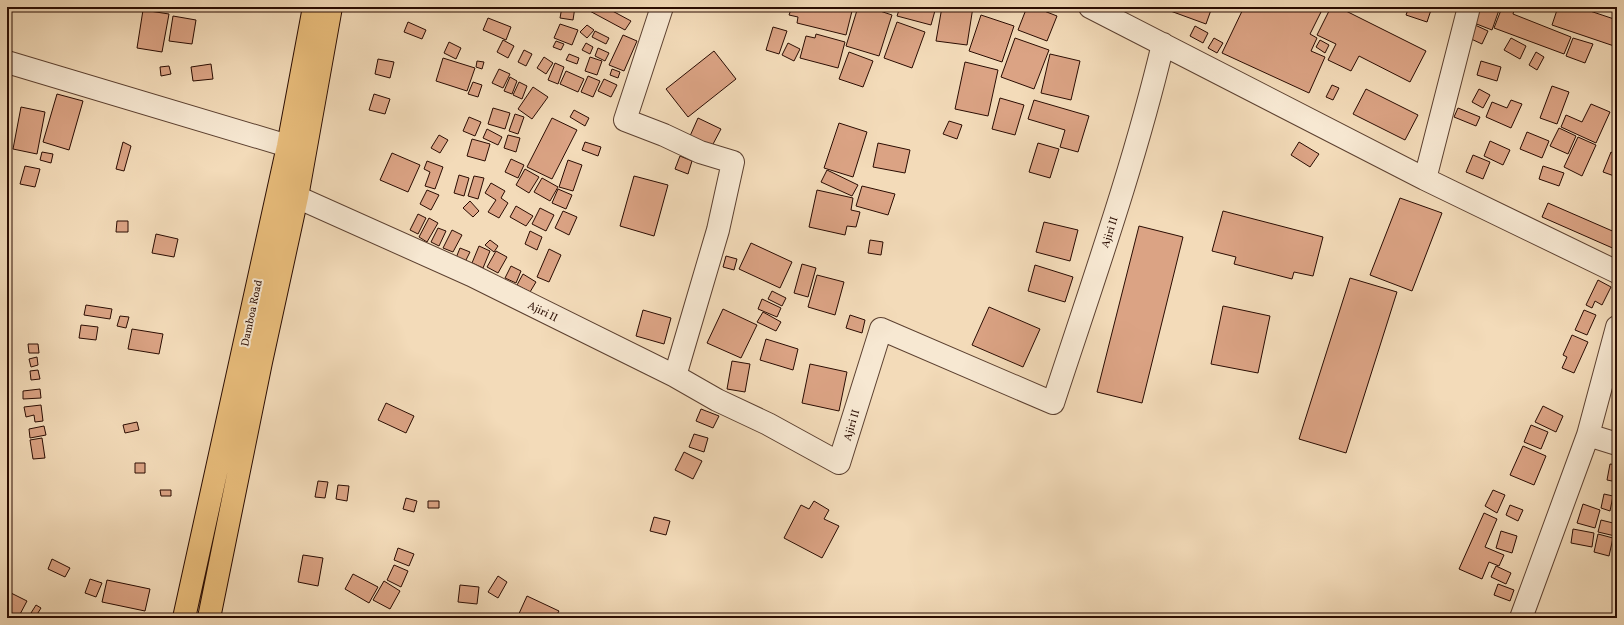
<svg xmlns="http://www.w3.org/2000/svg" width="1624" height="625" font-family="Vollkorn,serif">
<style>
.building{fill:#dba384;stroke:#2a0c02}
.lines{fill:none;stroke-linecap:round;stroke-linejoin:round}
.minor-casing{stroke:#5c4030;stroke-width:24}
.major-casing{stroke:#2a0c02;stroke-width:24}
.minor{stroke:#f7e8d2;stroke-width:22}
.major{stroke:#eabe7c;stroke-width:22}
.labels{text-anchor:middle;stroke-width:4;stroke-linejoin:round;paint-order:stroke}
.street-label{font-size:11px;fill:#2a0c02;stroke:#f7e8d2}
</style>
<rect width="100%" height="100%" fill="#f3dbb9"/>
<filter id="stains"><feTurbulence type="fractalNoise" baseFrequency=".005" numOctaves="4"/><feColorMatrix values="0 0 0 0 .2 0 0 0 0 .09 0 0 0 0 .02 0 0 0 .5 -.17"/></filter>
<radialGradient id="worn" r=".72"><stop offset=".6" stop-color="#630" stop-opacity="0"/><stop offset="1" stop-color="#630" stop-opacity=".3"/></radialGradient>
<path class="building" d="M562,7H575L573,20L560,18Z
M586,7H605L631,21L625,30L586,9Z
M792,7H853L846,35L797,23L798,17L789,15Z
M858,7H868L892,15L879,56L846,46Z
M900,7H936L931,25L897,16Z
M942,7H973L967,45L936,41Z
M1027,7H1034L1057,16L1047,41L1018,30Z
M1165,7H1204L1211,10L1206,24L1165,9Z
M1244,7H1310L1321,12L1310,34L1317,38L1311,51L1325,57L1309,93L1222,53Z
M1331,7H1338L1426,51L1410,82L1359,56L1351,71L1328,60L1336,44L1317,35Z
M1409,7H1432L1427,22L1406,15Z
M1481,7H1490L1499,10L1492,30L1474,23Z
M1494,7H1515L1513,14L1571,37L1564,54L1494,28L1501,10Z
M1558,7H1578L1617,20V47L1552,25Z
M143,10L169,14L162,52L137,48Z
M981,15L1014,26L1002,62L969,51Z
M173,16L196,20L192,44L169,41Z
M488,18L511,27L506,40L483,30Z
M408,22L426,30L422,39L404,32Z
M897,22L925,32L912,68L884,58Z
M560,24L578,30L572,45L554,38Z
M587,25L594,30L587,38L580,32Z
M1475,25L1488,31L1482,44L1469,38Z
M1195,26L1208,33L1203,43L1190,36Z
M773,27L787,31L779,54L766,50Z
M595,31L609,38L606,44L592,37Z
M816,34L845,42L838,68L800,58L806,36L815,38Z
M623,35L637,41L624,71L609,65Z
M1015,38L1049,50L1034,89L1001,77Z
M1214,38L1223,43L1217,53L1208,48Z
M1511,38L1526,46L1520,59L1504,50Z
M1573,38L1593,44L1585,63L1566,56Z
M503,40L514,46L508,58L497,52Z
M1320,40L1329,45L1325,53L1316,47Z
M556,41L564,44L561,50L553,47Z
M449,42L461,48L456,59L444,53Z
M586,43L593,47L590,54L582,50Z
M788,43L800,49L794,61L782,55Z
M598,48L609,53L605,61L595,56Z
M524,50L532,54L526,66L518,62Z
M714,51L736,79L688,117L666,89Z
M849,52L873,61L863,87L839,79Z
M1536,52L1544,57L1537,70L1529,65Z
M569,54L579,58L577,64L566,60Z
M1050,54L1080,61L1071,100L1041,93Z
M544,57L553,63L546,74L537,68Z
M590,57L602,61L597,75L585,71Z
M443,58L475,68L467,91L436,81Z
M378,59L394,62L390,78L375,74Z
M477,61L484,62L482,69L476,67Z
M1481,61L1501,67L1497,81L1477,75Z
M965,62L998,70L988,116L955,109Z
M555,63L564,67L558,84L548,80Z
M211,64L213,79L193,81L191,67Z
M169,66L171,74L161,76L160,67Z
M499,69L510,74L503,88L492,83Z
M612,69L620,72L618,78L610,75Z
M566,71L584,79L578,92L560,84Z
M588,76L600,81L593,97L581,92Z
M510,77L517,81L512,94L504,91Z
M604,79L617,85L611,97L598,91Z
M473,82L482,85L478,97L468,94Z
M519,82L527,86L522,99L513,95Z
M1332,85L1339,88L1333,100L1326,97Z
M1552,86L1569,92L1557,124L1540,118Z
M533,87L548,97L532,119L518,109Z
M1366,89L1418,115L1405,140L1353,114Z
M1479,89L1490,95L1483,108L1472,102Z
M57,94L83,101L69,150L43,142Z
M374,94L390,99L385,114L369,110Z
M1000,98L1024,105L1015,135L992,129Z
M1034,100L1089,116L1078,152L1060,147L1065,130L1028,119Z
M1511,100L1522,104L1511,128L1486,117L1492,102L1507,108Z
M1591,104L1610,112L1596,143L1561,127L1566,115L1582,122Z
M21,107L45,112L37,154L13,149Z
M493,108L510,113L505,129L488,124Z
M1458,108L1480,117L1476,126L1454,117Z
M574,110L589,118L585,126L570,117Z
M515,114L524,117L518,134L509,131Z
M469,117L481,122L475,136L463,131Z
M552,118L577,130L552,179L527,167Z
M698,118L721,129L712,146L690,136Z
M949,121L962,125L957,139L943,134Z
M839,123L867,132L853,177L824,168Z
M1559,128L1576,136L1568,154L1550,146Z
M487,129L502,137L498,145L483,138Z
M1527,132L1549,141L1542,158L1520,149Z
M439,135L448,140L440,153L431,148Z
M508,135L520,138L516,152L504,148Z
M1578,137L1596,145L1582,176L1564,167Z
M472,139L490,144L485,161L467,156Z
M1490,141L1510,150L1503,165L1484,156Z
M123,142L131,146L124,171L116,169Z
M585,142L601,147L598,156L582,150Z
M1299,142L1319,154L1310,167L1291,155Z
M878,143L910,150L905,173L873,167Z
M1038,143L1059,149L1050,178L1029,172Z
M42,152L53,154L51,163L40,160Z
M1611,152L1617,155V177L1603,172Z
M392,153L420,165L408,192L380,180Z
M1473,155L1490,162L1483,179L1466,172Z
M680,156L692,161L688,174L675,169Z
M511,159L524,165L518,178L505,172Z
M568,160L582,165L573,191L559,187Z
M427,161L443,167L435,189L425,186L430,172L424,169Z
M25,166L40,169L35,187L20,184Z
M1543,166L1564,173L1559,186L1539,179Z
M525,169L539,177L529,193L516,185Z
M827,170L858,185L852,196L821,182Z
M459,175L469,178L464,196L454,193Z
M474,176L484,178L478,199L468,196Z
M634,176L668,185L654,236L620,226Z
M542,178L558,187L550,201L534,192Z
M491,183L505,191L501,198L508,203L499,218L488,212L496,200L485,193Z
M862,186L895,194L888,215L856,206Z
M558,189L572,195L566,209L552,203Z
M427,190L439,195L431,210L420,204Z
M817,190L853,198L851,210L860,212L856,227L847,226L845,235L809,227Z
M1400,198L1442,213L1412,291L1370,275Z
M470,201L479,211L473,217L463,208Z
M1548,203L1617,233V250L1542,217Z
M516,206L533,216L526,226L510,217Z
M540,208L554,215L546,231L532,224Z
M563,211L577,217L569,235L555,228Z
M1223,211L1323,237L1313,276L1294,272L1292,279L1234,264L1236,257L1212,251Z
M418,214L426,218L418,234L410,230Z
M429,218L438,223L427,242L419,237Z
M117,221H128V232H116Z
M1044,222L1078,230L1070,261L1036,252Z
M1139,226L1183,237L1142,403L1097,392Z
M438,228L446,231L439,246L431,242Z
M452,230L462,235L453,252L443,248Z
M530,231L542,237L537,250L525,244Z
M156,234L178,239L174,257L152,253Z
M490,240L498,246L494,252L485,245Z
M870,240L883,242L881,255L868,253Z
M751,243L792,262L780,288L739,269Z
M479,246L490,251L483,268L472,263Z
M460,248L470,252L465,262L456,258Z
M549,249L561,255L549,282L537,277Z
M496,251L507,257L498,273L487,267Z
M726,256L737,259L734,270L723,267Z
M802,264L816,268L808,297L794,293Z
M1035,265L1073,277L1065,302L1028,291Z
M511,266L521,271L516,283L505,278Z
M523,274L536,282L530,292L517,285Z
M817,275L844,282L835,315L808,307Z
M1350,278L1397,292L1346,453L1299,439Z
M1598,280L1611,287L1602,305L1595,301L1592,308L1586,305Z
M772,291L786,298L782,306L768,299Z
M762,299L781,308L777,317L758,309Z
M86,305L112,309L110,319L84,315Z
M1223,306L1270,316L1258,373L1211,364Z
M989,307L1040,329L1023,367L972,345Z
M723,309L757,325L741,358L707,343Z
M643,310L671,318L664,344L636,336Z
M1584,310L1596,315L1587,335L1575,330Z
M763,312L781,322L776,331L757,322Z
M850,315L865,320L862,333L846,328Z
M120,316L129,317L126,328L117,326Z
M81,325L98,327L96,340L79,338Z
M132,329L163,334L159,354L128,349Z
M1572,335L1588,342L1574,373L1562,368L1567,357L1563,355Z
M766,339L798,349L793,370L760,360Z
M28,344H38L39,353H29Z
M37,357L38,365L31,367L29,359Z
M732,361L750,364L745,392L727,389Z
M810,364L847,372L839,411L802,403Z
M38,370L40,379L31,380L30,371Z
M40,389L41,398L23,399V391Z
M386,403L414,416L406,433L378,420Z
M41,405L43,421L35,422L34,415L26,417L24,407Z
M1543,406L1563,416L1556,432L1535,422Z
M701,409L719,416L713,428L696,421Z
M137,422L139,430L125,433L123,425Z
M1531,425L1548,432L1541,449L1524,442Z
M44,426L46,435L30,438L29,429Z
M694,434L708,438L704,452L689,447Z
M42,438L45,458L33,459L30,440Z
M1523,446L1546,456L1534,485L1510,475Z
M684,452L702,461L693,479L675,470Z
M135,463H145V473H135Z
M1610,464L1617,465V482L1607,480Z
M318,481L328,482L325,498L315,497Z
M338,485L349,486L347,501L336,499Z
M160,490H171V496H161Z
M1493,490L1505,495L1497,513L1485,506Z
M1604,494L1613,496L1610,511L1601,508Z
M406,498L417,501L414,512L403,509Z
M428,501H439V508H428Z
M814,501L829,510L824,519L839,526L822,558L784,538L801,505L809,509Z
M1583,504L1600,510L1595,528L1577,523Z
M1510,505L1523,510L1518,521L1506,515Z
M1484,513L1497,519L1485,547L1504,555L1499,566L1489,562L1482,579L1459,569Z
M654,517L670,521L666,535L650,531Z
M1601,520L1617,524L1615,536L1598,532Z
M1573,529L1594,533L1592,547L1571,543Z
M1501,531L1517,536L1512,553L1496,548Z
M1598,534L1613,538L1609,556L1594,552Z
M398,548L414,554L409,566L394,560Z
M303,555L323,558L318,586L298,582Z
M52,559L70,568L65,577L48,569Z
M394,565L408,571L401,587L387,580Z
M1496,566L1511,573L1506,584L1491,577Z
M353,574L378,587L369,603L345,589Z
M498,576L507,582L498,598L488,592Z
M90,579L102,583L96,597L85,593Z
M107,580L150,589L145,611L102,602Z
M384,581L400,591L390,609L373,600Z
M1498,584L1514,590L1510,601L1494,595Z
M460,585L479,587L477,604L458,602Z
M7,591L27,601L18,618H7Z
M527,596L559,611L555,618H517Z
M36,605L41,608L36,616L31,613Z"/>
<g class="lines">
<g class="minor-casing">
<path id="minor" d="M662,7L625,120L664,135L700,152L733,162L718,230L675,376
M1090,7L1425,179L1617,272
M7,62L288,146L305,149
M1425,179L1469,7
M279,189L471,275L675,376L717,400L768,424L839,463L881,329L1053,403C1092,284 1134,166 1163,44
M1588,435L1617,444
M1521,618L1588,435L1617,327"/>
</g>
<g class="major-casing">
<path id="major" d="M184,618L288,146L314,7
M209,618L261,362L297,197L331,7"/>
</g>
<use href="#minor" class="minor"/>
<use href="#major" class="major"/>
</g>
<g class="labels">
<g class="street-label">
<text transform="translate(1109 232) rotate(-72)" y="4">Ajiri II</text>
<text transform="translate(543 311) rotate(26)" y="4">Ajiri II</text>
<text transform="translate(251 313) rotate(-78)" y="4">Damboa Road</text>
<text transform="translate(851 425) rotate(-73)" y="4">Ajiri II</text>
</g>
</g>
<rect width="1624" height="625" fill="none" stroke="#f3dbb9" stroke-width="24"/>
<rect x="8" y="8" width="1608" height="609" fill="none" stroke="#2a0c02" stroke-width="2"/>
<rect x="12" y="12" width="1600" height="601" fill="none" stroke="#2a0c02"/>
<rect width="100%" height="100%" filter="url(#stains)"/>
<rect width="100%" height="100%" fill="url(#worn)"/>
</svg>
